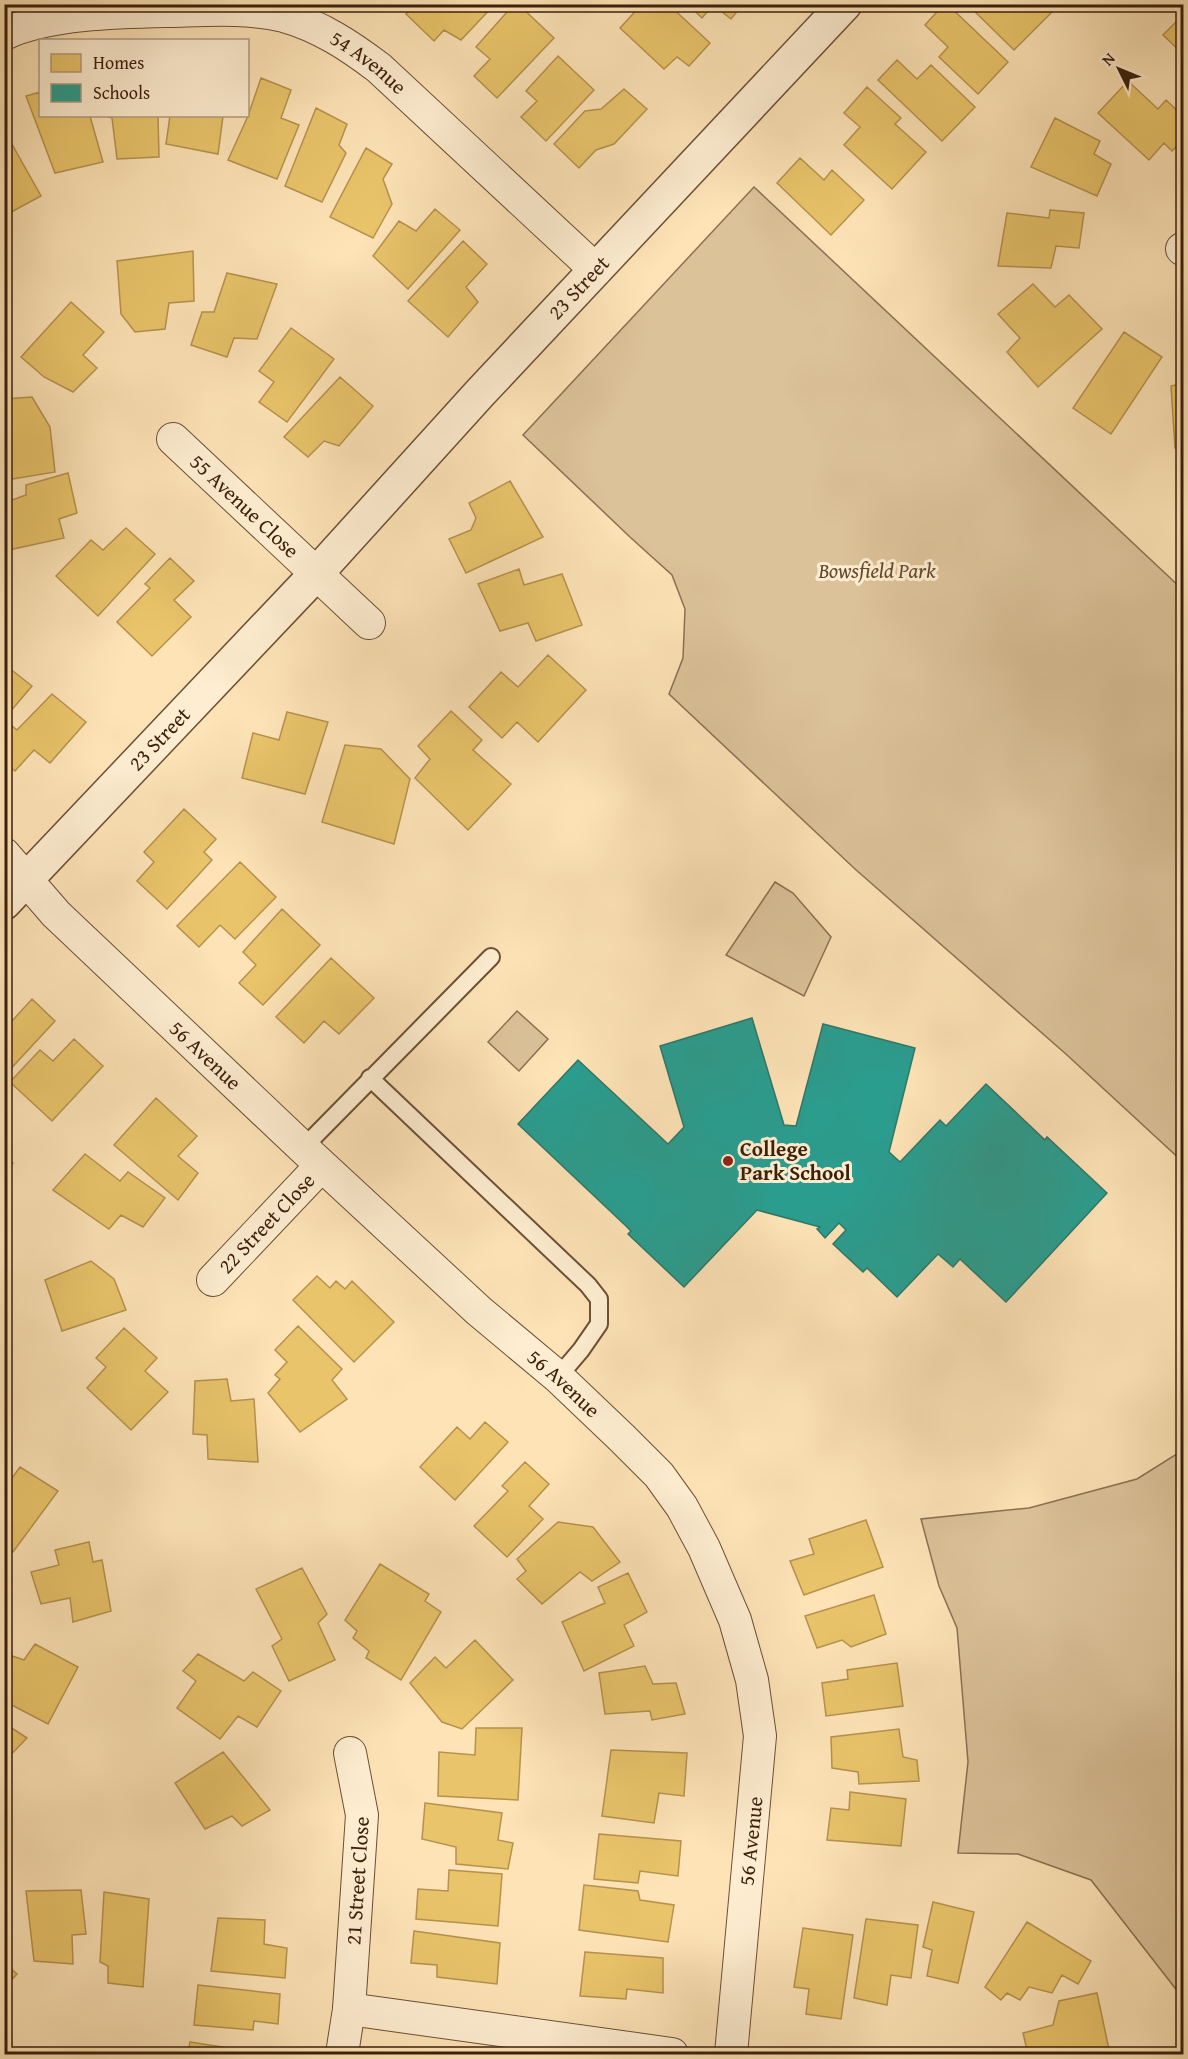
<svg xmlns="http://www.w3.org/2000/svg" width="1188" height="2059" font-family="'Gentium Book Plus',serif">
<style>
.green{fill:#dcc299;stroke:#8c7052;stroke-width:1.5}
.homes{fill:#e9c46a;stroke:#b5924e;stroke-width:1.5}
.schools{fill:#2a9d8f;stroke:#2f7767;stroke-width:1.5}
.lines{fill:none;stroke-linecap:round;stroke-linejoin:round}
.service-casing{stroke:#6c5036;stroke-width:20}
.minor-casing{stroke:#6c5036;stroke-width:34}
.tertiary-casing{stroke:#6c5036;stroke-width:36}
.service{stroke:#feedd0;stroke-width:16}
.minor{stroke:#feedd0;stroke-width:32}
.tertiary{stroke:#feedd0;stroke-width:33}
.poi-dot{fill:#8f2418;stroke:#feedd0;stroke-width:2}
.labels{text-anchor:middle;stroke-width:6;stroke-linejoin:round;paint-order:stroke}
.street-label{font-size:21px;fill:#3b1f0b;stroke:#feedd0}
.park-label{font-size:21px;font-style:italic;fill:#63482e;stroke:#feedd0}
.poi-label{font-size:21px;font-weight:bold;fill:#3b1f0b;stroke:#feedd0;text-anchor:start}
</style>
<rect width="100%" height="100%" fill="#fde3b6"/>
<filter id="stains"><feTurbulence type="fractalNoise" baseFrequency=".00333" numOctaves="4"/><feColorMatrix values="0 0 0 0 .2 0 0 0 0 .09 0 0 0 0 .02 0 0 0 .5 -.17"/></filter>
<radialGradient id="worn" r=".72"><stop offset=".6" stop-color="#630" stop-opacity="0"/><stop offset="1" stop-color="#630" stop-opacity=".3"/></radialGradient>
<path class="green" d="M754,187L1183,590V1162L1067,1055L855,869L669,694L683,658L685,609L672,575L631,538L523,435Z
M775,882L793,893L831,937L804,996L726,955Z
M517,1011L548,1039L519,1071L488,1042Z
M1183,1450L1184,2054H1182V1997L1091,1880L1018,1854L958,1853L968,1762L957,1628L939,1586L921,1519L1029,1508L1137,1479Z"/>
<path class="homes" d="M415,4H495L461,40L444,30L434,41L406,14Z
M514,4H518L554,38L497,98L474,76L490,59L476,47Z
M642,4H668L710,43L689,66L677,57L664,69L620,28Z
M687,4H743L731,19L713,5L702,18Z
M944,4H947L1008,62L978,94L939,57L948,47L925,25Z
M967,4H1044L1052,12L1014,50Z
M1184,14V55L1163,35Z
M558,56L594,90L546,141L521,117L537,101L526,91Z
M897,60L917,79L931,65L975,107L942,141L878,80Z
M261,78L291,90L281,118L299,125L277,179L228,160L248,116Z
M1128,81L1158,109L1166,100L1184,117V139L1172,151L1164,143L1149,160L1098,113Z
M867,87L901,118L895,124L926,152L892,189L844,145L860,127L844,113Z
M624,89L647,109L614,144L596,150L579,168L554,144L585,111L601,109Z
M40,92V116H90L103,162L55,173L26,96Z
M316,108L347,124L339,145L346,153L322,202L285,186Z
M106,116H158L159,157L117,159L112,118Z
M170,116H223L218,154L166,144Z
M1055,118L1100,141L1094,154L1111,164L1097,196L1031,167Z
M4,130L41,196L4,216Z
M366,148L392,164L383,179L392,204L373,238L330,217Z
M800,158L824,180L832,170L864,200L831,235L777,183Z
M435,209L460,230L408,289L373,256L399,221L416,231Z
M1050,210L1084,213L1079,248L1056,246L1051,268L998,266L1007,213L1049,218Z
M463,241L487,264L466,287L478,302L448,337L408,301Z
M193,251L194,301L169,303L165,329L135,332L121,314L117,261Z
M227,273L277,284L257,339L234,338L227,357L191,345L202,312H214Z
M1033,284L1055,307L1069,295L1102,329L1038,387L1007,352L1020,338L998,314Z
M71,302L104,332L83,355L97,368L73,392L44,377L21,357Z
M291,328L334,359L287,422L259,402L274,382L259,371Z
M1124,332L1162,357L1111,434L1073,408Z
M340,377L373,406L339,446L324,441L308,457L284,437Z
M1184,383V447L1175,448L1171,386Z
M32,397L50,427L55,472L7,480L4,476V399Z
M68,473L77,513L59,519L64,538L4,551V503L26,495V485Z
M510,481L543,537L466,573L449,539L471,530L476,518L469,503Z
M126,528L155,554L98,616L56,576L91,540L103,550Z
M170,558L194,581L174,600L191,617L152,656L117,622L150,588L145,584Z
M519,569L524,585L562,574L582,625L536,641L528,623L500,631L478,584Z
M548,655L586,690L538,742L517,722L502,738L469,707L501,672L518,687Z
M4,664L32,686L4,719Z
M52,694L86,722L50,763L34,750L15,771L4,761V733L12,726L17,730Z
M451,711L482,740L473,750L511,784L468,830L415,778L430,759L418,746Z
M287,712L328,722L305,794L242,778L253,733L279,740Z
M345,745L381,749L410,779L394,844L322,822Z
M184,809L216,839L204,852L212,860L167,909L137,881L154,862L144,852Z
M240,862L276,897L235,939L220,925L199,947L177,926Z
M282,909L320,945L263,1005L239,983L256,965L243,952Z
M331,958L374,998L339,1034L324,1021L304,1043L276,1017Z
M32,999L55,1021L4,1076V1014L12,1021Z
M74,1039L103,1066L52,1121L10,1082L40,1050L53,1061Z
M156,1098L197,1136L178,1156L198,1173L178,1200L114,1145Z
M85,1154L120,1181L128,1172L165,1198L143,1227L121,1215L109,1229L53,1190Z
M4,1156L13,1163L4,1172Z
M91,1261L114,1279L126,1310L62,1331L45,1280Z
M317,1276L330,1288L336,1281L345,1289L352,1281L394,1322L354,1362L293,1300Z
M298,1326L342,1369L332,1380L347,1399L300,1432L268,1393L280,1379L275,1375L287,1362L275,1350Z
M124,1328L157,1358L145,1371L168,1392L131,1430L87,1388L106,1367L96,1358Z
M227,1379L231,1401L254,1399L258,1462L208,1459L207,1435L193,1434L195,1381Z
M485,1422L508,1442L455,1500L420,1467L457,1427L470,1439Z
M525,1462L549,1484L529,1506L543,1519L507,1557L474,1526L508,1491L502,1486Z
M20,1467L58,1491L13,1552L4,1546V1473L12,1478Z
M866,1520L883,1567L804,1595L790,1561L814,1554L809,1539Z
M558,1522L593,1527L620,1562L592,1581L580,1572L542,1604L517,1579L526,1571L517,1559Z
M89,1542L93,1562L102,1560L111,1611L73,1622L70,1598L41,1604L31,1572L59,1565L55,1550Z
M380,1564L429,1594L425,1601L441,1612L401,1680L366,1658L369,1651L353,1638L357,1631L345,1620Z
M302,1568L327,1614L318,1623L335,1660L289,1681L272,1646L282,1639L256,1589Z
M628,1573L647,1612L624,1625L634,1646L584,1671L562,1622L605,1603L598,1587Z
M874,1595L886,1634L851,1647L842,1640L817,1648L805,1616Z
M475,1640L513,1680L462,1729L442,1722L410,1683L435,1657L446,1668Z
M35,1644L78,1667L48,1724L4,1701V1653L24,1660Z
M198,1654L244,1681L253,1672L281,1691L257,1727L238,1716L220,1739L177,1708L196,1681L183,1671Z
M897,1663L903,1706L826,1716L822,1683L848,1679L847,1670Z
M645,1666L653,1684L676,1683L685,1714L652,1720L650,1711L605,1714L599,1673Z
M4,1723L27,1738L4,1762Z
M476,1728H522L518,1800L438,1796L439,1752L475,1755Z
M899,1729L903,1757L917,1760L919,1781L859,1784L858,1772L832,1768L831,1737Z
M611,1750L687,1753L684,1796L659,1793L654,1823L602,1816Z
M223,1752L270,1810L242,1826L232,1816L205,1829L175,1783Z
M850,1792L906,1799L901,1846L827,1840L831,1808L849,1810Z
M425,1803L502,1813L498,1840L513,1843L508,1869L456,1864V1847L422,1839Z
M599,1834L681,1841L678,1876L640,1871L638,1883L594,1879Z
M449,1870L502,1874L498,1926L416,1919L418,1889L448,1891Z
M584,1885L638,1891L640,1900L674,1905L668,1942L579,1930Z
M81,1890L86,1934L72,1935L73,1964L34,1961L26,1891Z
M104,1892L149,1899L143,1987L108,1983V1966L100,1962Z
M933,1902L974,1912L958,1983L927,1976L932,1950L923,1947Z
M218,1918L265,1920L264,1944L287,1948L285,1978L211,1971Z
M866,1919L918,1925L911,1978L891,1975L887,2005L854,1998Z
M1027,1922L1091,1961L1078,1984L1062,1975L1052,1993L1029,1987L1020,2000L1007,1993L1001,2000L985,1987Z
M803,1928L853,1935L841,2019L806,2014L809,1989L794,1987Z
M414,1931L500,1943L497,1984L437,1977V1965L411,1963Z
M585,1952L663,1958V1993L627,1989L626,1999L580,1996Z
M4,1962L17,1974L4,1988Z
M198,1985L280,1994L278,2024L254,2021L253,2030L194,2025Z
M1097,1993L1110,2054H1028L1023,2033L1053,2025L1059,2001Z
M190,2042L255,2052L257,2054H188Z"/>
<path class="schools" d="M752,1018L784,1125L796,1126L823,1024L915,1048L889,1152L900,1162L940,1120L946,1126L986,1084L1045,1140L1047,1137L1107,1193L1006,1302L960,1259L953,1267L938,1254L897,1297L867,1268L863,1272L833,1244L846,1230L839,1223L825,1238L817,1229L820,1227L757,1210L684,1287L628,1234L631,1231L626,1226L518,1124L578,1060L668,1144L684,1127L660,1046Z"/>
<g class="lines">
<g class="service-casing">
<path id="service" d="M370,1078L588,1285L599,1299V1324L581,1350L558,1377
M303,1148L491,957"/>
</g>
<g class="minor-casing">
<g id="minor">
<path id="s1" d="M4,34C49,13 121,12 170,11C208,10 247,7 284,16C320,26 350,46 379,68L596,270"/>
<path d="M1182,249L1184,248"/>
<path id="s2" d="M173,439L369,623"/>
<path id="s3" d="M4,854L56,914L303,1148L479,1311L558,1377L622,1438L659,1475L682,1507L704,1548L735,1620L752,1680L760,1736L731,2054"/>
<path id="s4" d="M213,1280L321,1166"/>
<path d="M349,2009L672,2054"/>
<path id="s5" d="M342,2054L349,2009L362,1815L350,1753"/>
</g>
</g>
<g class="tertiary-casing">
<g id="tertiary">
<path id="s6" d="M4,903L316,574L480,393L845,4"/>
</g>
</g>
<use href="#service" class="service"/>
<use href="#minor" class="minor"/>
<use href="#tertiary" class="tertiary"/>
</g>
<circle class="poi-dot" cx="728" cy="1161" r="6"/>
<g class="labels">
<g class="street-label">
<text dy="7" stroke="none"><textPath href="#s1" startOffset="380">54 Avenue</textPath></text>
<text dy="7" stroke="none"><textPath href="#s6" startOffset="842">23 Street</textPath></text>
<text dy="7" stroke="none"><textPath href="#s2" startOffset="98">55 Avenue Close</textPath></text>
<text dy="7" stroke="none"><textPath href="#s6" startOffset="226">23 Street</textPath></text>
<text dy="7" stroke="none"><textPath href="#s3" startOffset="285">56 Avenue</textPath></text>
<text dy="7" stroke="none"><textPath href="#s4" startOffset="78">22 Street Close</textPath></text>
<text dy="7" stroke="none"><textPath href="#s3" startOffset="771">56 Avenue</textPath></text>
<text transform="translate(751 1841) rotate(-84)" y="7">56 Avenue</text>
<text dy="7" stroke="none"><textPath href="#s5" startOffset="174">21 Street Close</textPath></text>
</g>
<g class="park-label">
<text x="877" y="578">Bowsfield Park</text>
</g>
<g class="poi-label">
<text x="740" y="1156">College<tspan x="740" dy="24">Park School</tspan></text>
</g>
</g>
<rect width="1188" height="2059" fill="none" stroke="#fde3b6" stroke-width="24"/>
<rect x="6" y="6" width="1176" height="2047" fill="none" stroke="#3b1f0b" stroke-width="3"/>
<rect x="12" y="12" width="1164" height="2035" fill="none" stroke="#3b1f0b" stroke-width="1.5"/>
<rect x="39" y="39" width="210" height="78" fill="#feedd0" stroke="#b09b81" stroke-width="1.5"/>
<rect x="51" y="54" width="30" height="18" fill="#e9c46a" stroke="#b09b81" stroke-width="1.5"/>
<text x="93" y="69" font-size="18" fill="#3b1f0b">Homes</text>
<rect x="51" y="84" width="30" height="18" fill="#2a9d8f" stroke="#b09b81" stroke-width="1.5"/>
<text x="93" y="99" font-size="18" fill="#3b1f0b">Schools</text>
<g transform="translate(1119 69) rotate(313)" stroke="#feedd0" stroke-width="4.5" paint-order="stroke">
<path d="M0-4.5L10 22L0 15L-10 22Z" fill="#3b1f0b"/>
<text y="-9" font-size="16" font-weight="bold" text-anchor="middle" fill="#3b1f0b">N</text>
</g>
<rect width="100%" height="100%" filter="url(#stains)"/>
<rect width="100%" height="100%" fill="url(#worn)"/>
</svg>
